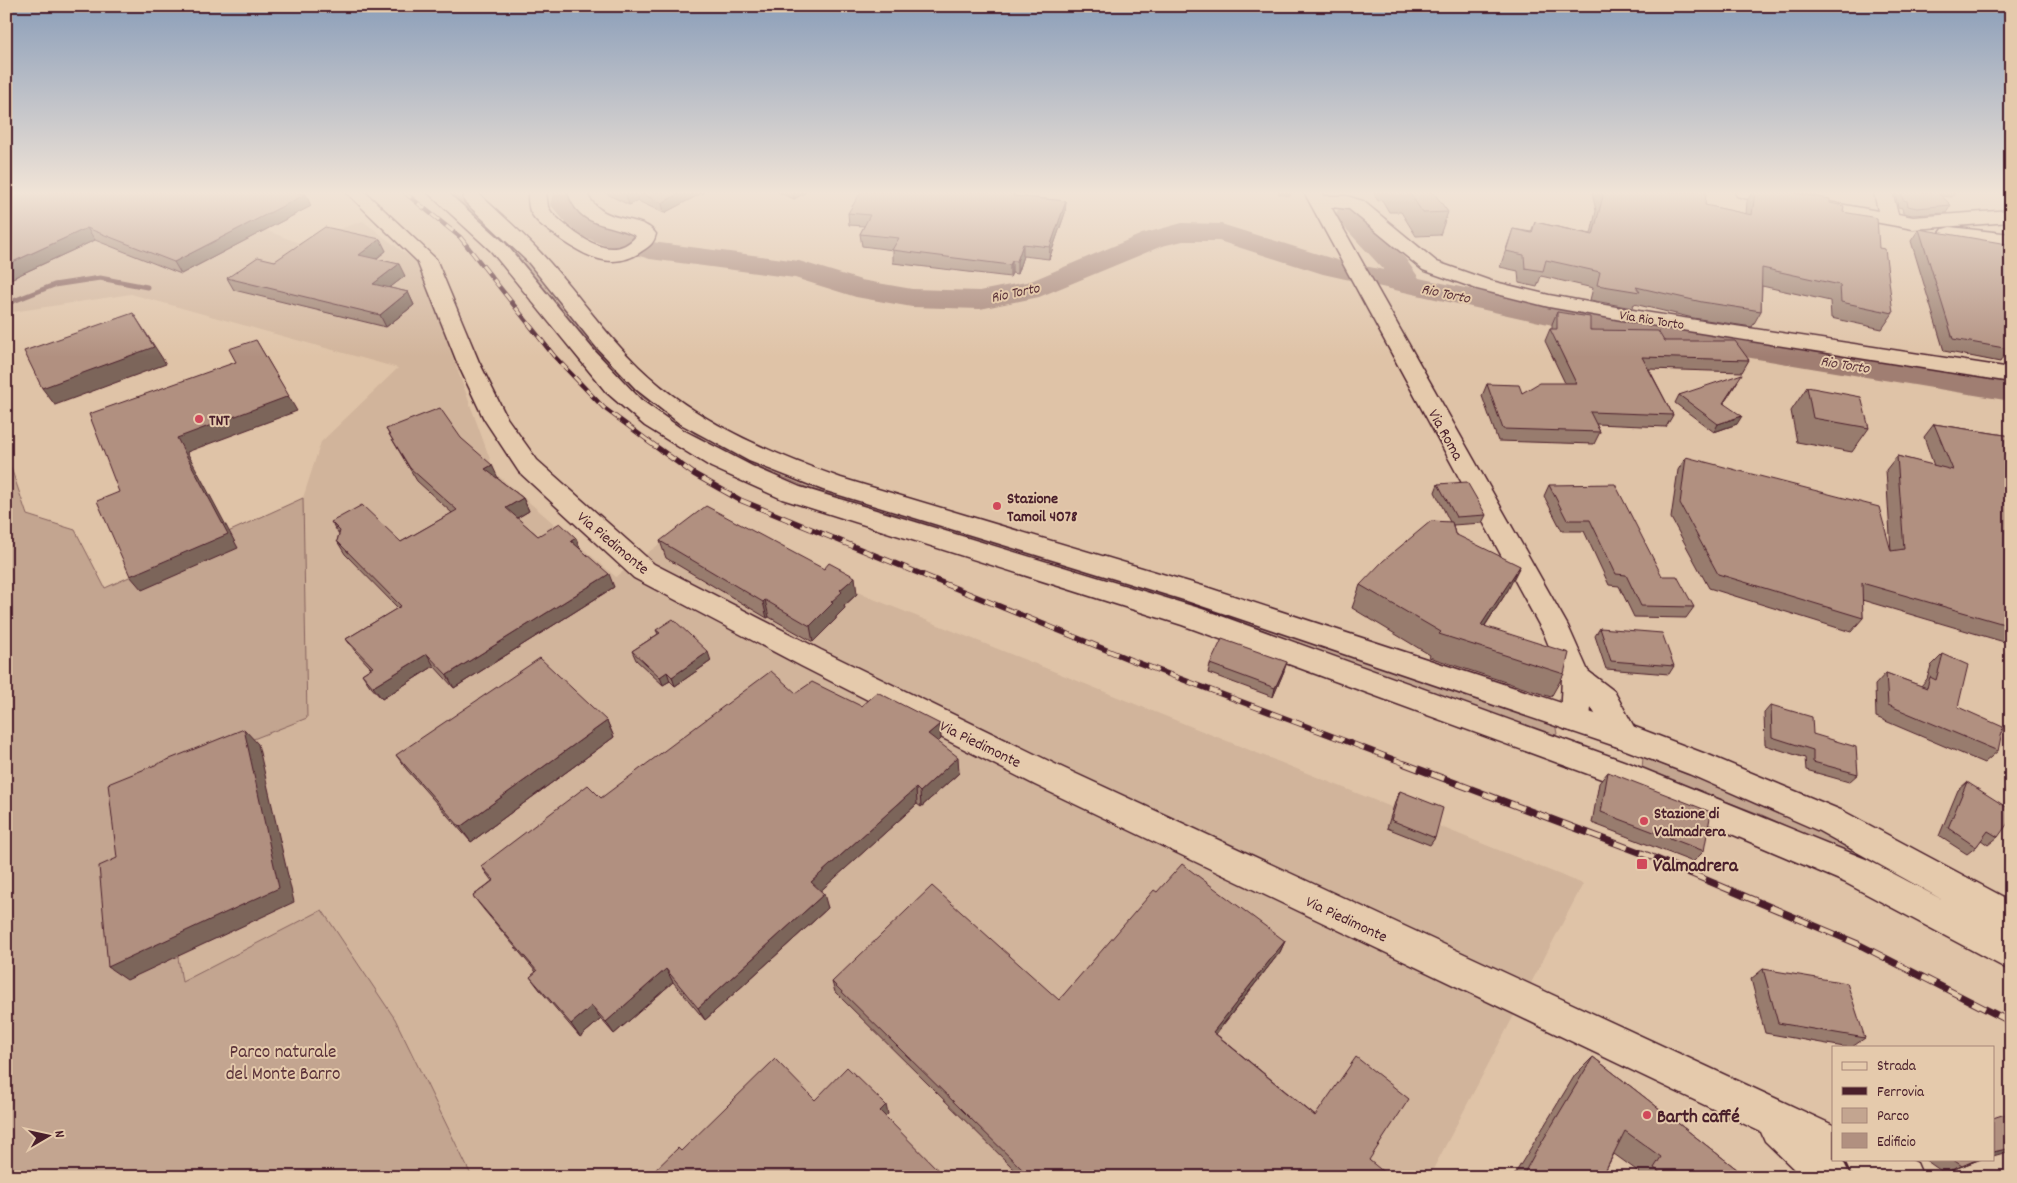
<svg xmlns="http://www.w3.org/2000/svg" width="2017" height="1183" font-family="Dekko,sans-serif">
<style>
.built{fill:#d1b49b}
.green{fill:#c3a590;stroke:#86625e}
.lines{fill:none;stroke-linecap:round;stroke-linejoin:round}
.stream{stroke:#7e5856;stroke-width:5}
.river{fill:#a07e72;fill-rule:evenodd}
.minor-casing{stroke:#4a1f2b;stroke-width:3}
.major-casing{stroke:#4a1f2b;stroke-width:3}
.minor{fill:#e5caac;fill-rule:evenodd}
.major{fill:#e5caac;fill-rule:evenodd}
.rail-far2-casing{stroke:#4a1f2b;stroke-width:4.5}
.rail-far1-casing{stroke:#4a1f2b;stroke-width:5.5}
.rail-casing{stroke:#4a1f2b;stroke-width:7}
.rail-far2{stroke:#e5caac;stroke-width:3;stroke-dasharray:9;stroke-linecap:butt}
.rail-far1{stroke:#e5caac;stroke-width:4;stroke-dasharray:11;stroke-linecap:butt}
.rail{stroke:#e5caac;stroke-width:5;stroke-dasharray:14;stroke-linecap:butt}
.wall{fill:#987c6e;stroke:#4a1f2b}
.shaded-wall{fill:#7c655a;stroke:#4a1f2b}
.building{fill:#b19080;stroke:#4a1f2b}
.poi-dot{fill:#d1495b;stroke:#e5caac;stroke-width:2}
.labels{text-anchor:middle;stroke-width:4;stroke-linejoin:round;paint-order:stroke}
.far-street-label{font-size:14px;fill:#4a1f2b;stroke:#e5caac}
.far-water-label{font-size:15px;font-style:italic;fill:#5b3239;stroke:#e5caac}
.poi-label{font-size:16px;font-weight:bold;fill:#4a1f2b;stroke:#e5caac;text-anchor:start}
.street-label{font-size:16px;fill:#4a1f2b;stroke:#e5caac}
.near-poi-label{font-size:19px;font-weight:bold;fill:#4a1f2b;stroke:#e5caac;text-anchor:start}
.near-park-label{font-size:19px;fill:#5c333a;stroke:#e5caac}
</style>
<rect width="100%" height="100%" fill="#dfc3a7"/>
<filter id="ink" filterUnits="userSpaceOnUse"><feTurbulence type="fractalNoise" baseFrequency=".02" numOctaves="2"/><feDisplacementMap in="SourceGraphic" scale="10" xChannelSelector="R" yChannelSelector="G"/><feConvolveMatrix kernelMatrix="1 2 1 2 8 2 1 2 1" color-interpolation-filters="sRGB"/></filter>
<g filter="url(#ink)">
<path class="built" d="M6,192H165L299,243L363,221L419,264L495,473L616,577L700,513L866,596L1583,884L1429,1177H472L395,1019L182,983L149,780L307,718L303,498L321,442L398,368L131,294L6,313Z"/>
<path class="green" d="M449,192H452L524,258L611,363L646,397L675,419L724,449L802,483L1218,608L1554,726L1556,728L1557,734L1552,736L1537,731L1185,601L808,488L732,456L704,440L641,396L596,350L502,237Z
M6,439L8,459L27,515L75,530L105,588L303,498L307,718L149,780L182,982L322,910L395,1019L472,1177H6Z
M1643,757L1724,789L1818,830L1909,881L1762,815L1642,769Z"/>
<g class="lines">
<path class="stream" d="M1280,192L1289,194
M6,304L54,285L100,278L147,287"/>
<path class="river" d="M554,192H580L578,203L602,224L652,242L799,261L861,280L912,289L980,291L1031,281L1142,234L1182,223L1221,224L1340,261L1384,270L1334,216L1338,210L1348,208L1358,210L1405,258L1419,278L1557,308L2011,381V401L1557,326L1323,274L1219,241H1183L1162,246L1039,297L980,309L912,307L856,297L795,278L650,259L608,247L582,236L566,223L550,204Z"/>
<g class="minor-casing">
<path id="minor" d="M346,192H365L436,259L479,362L507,418L537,460L654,564L821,650L1057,765L1833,1125V1159H1910L1917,1163L1923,1177H1858L1851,1173L1845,1160L1843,1161L1851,1177H1802L1765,1141L1761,1132L1035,785L801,666L634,578L519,472L484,419L457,362L417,261Z
M528,192H546L548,207L552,213C573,233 612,266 636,236C608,221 580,230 568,192H586C603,228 641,212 656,234C654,243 650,246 642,251C613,272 584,256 558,237C548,230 536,223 530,211C528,205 528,198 528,192Z
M1304,192H1322L1324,196H1347L1363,201L1437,262L1491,281L1549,295L1644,312L2011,368V382L1644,324L1549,307L1477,289L1423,270L1349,209L1331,207L1568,626L1588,671L1614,691L1639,736L1635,745L1624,749L1613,745L1591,707L1590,720L1586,729L1575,732L1564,729L1560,720L1562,678L1544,634Z
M1735,192H1773L1878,211L1874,192H1892L1898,214L1913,217L2011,210V222L1913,229L1744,198L1737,196Z
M1950,227L2011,234V246L1943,237L1940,233L1943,229Z"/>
</g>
<g class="major-casing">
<path id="major" d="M427,192H447L505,243L592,348L641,400L683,430L752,466L800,487L1202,609L1629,763L1868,860L1943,900L1819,831L1689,774L1618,747L1187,601L823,490L749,461L679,423L637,390L597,348L528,262L465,202L463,198L465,194H479C503,216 528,238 550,263C580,297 606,335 639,367C696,422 768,452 841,478L1206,587L1635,727L1711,756L1843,811L2011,901V971L1844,882L1607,781L1182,625L782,499L711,467L645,426L606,392L491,251Z"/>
</g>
<use href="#minor" class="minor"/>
<use href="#major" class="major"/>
<g class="rail-far2-casing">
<path id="rail-far2" d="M404,192L460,237L554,356L604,408L650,442"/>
</g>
<g class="rail-far1-casing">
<path id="rail-far1" d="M648,441L694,474L740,500L1131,660L1409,765"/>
</g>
<g class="rail-casing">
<path id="rail" d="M1405,764L1647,855L1858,944L2011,1022"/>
</g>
<use href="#rail-far2" class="rail-far2"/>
<use href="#rail-far1" class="rail-far1"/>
<use href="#rail" class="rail"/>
</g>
<path class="wall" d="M6,192L311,206L181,274L95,240L6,281Z
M605,192H704L664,213L638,201L629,205L605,193Z
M778,192H806L794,199Z
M1373,192H1430L1448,212L1440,235L1416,236L1401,212H1389L1382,200L1378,201Z
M1592,192H1706L1705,205L1746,214L1747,201L1752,192H1820L1817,196L1843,212L1879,248L1893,313L1882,329L1831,318L1830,301L1762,286L1761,311L1752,327L1693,318L1634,304L1632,308L1590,300L1593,288L1541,276L1537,287L1519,283L1518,271L1500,267L1513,229L1531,232L1535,222L1591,234L1596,211Z
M1895,192H1956L1952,197L1941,196L1951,205L1946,213L1912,215L1903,213L1902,208L1898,207Z
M1998,192H2011V195Z
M1014,193V196L1066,201L1065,213L1049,259L1023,256L1017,274L1012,273L1010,277L893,263V250L862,246L860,234L864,226L849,225L848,213Z
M1919,229L2011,254V359L2003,357L2000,362L1944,351L1911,241Z
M380,239L386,251L376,259L405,276L389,288L408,292L414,305L386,327L234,290L227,278L275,261Z
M1557,312L1590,330L1664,341L1749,360L1742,372L1649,369L1673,415L1666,427L1596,424L1600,432L1594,444L1498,441L1482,396L1487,384L1522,393L1565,383L1545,341L1550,329H1552V324Z
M1738,381L1724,403L1737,424L1714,432L1675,403L1679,395Z
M1807,387L1869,428L1852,452L1797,442L1791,411Z
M1934,424L2011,436V644L1862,600L1863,618L1851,632L1709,588L1671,518L1678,470L1686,457L1891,551L1886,470L1897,456L1934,466L1924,437Z
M386,429L461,438L498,478H497L523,498L529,511L517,518L538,536L581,549L614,587L454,688L434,666L382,699L370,686L362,674L371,668L355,651L346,639L398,608L345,554L337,541L339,534L331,522L401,542L452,513L417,481Z
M1438,484L1486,515L1482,523L1453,525L1455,534L1508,590L1485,626L1564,674L1551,697L1429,657L1430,655L1352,608L1360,585L1450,522L1435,492Z
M1549,485L1662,576L1694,607L1686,618L1634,617L1619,586L1609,585L1584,531H1562L1544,496Z
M660,541L857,594L844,606L845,608L836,617V619L813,642L769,617L767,618L666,558Z
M1600,628L1674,666L1669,674L1606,669L1595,636Z
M656,630L711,661L675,686L670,681L663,685L636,660L632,651L658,634Z
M1943,654L1958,707L1998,751L1984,763L1876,717L1875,685L1886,673L1921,686L1927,679L1931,666Z
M1210,664L1284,671L1273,697L1208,673Z
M796,693L861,706L940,724L941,739L938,742L959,773L921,807L917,804L820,891L828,908L705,1020L673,982L614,1034L601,1019L580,1037L540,990L530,977L536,972L484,910L473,896L492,881L481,866L601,798Z
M1771,705L1813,734L1858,774L1849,782L1806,770L1805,758L1765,745L1764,713Z
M607,721L614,737L471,842L407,770L396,755Z
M1608,772L1704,851L1693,862L1592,823L1599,783Z
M1967,782L1998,837L1988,845L1981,840L1976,847L1967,854L1939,836L1958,790Z
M1400,791L1435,838L1430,845L1387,828L1396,799Z
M1157,892L1285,941L1280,952L1216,1034L1369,1160L1385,1177H1022L835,992L832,982L1059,1000Z
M1763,969L1865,1038L1852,1047H1844L1765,1033L1751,979Z
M1593,1057L1747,1177H1635L1639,1172L1614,1154L1602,1177H1513L1575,1075Z
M1924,1159H1981L1944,1173Z"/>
<path class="shaded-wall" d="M633,192H636L638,201L629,205L626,195Z
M682,192H704L664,213L662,203Z
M793,192H806L794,199Z
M306,194L311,206L181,274L174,262Z
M1066,201L1065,213L1049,259L1050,247Z
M87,228L95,240L6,281V265Z
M380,239L386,251L365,267L359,255Z
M1023,244V256L1017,274V261Z
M1012,261V273L1010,277V265Z
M399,264L405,276L379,296L373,284Z
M408,292L414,305L386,327L380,315Z
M133,313L166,364L55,405L42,388Z
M256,340L297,411L187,452L238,548L142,590L130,576L177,438Z
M1742,416L1737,424L1714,432L1718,424Z
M492,465L498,478L491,482L485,469Z
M523,498L529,511L512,521L506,508Z
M576,538L581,550L571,541Z
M1520,566L1508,590L1472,645L1481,625Z
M609,574L614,587L454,688L447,675Z
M855,577L857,594L844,606L845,608L836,617V619L813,642L810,626L831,602L840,590Z
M765,600L769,617L767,618L763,602Z
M708,652L711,661L675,686L672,677Z
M427,654L434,666L382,699L373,687Z
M1287,662L1284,671L1273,697L1275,688Z
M667,672L670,681L663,685L660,677Z
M607,721L614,737L471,842L460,827Z
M940,724L941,739L930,750L928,734Z
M244,729L258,744L294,902L127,980L108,967Z
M958,757L959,773L921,807L920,792Z
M916,788L917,804L815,896L811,882Z
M824,894L828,908L705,1020L698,1008Z
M1285,941L1280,952L1210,1041L1213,1032Z
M666,969L673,982L614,1034L606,1022Z
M592,1006L601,1019L580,1037L571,1024Z
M886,1105L888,1114L882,1120L880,1111Z
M2011,1148V1151L1993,1156V1152Z
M1977,1159H1981L1944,1173L1962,1166Z"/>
<path class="building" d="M6,192H284L306,194L174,262L87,228L6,265Z
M619,192H633L626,195Z
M638,192H682L662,203Z
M861,192H999L1014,193L1013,196L1066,201L1050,247L1023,244L1017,261H1012L1010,265L892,250L899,238L860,234L870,215L848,213Z
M1409,192H1430L1434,193L1448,212L1423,213Z
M1601,192H1706L1705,205L1752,215L1755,192H1790L1830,199V203L1844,206L1843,212L1877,218L1879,248L1885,249L1893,313L1841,302L1840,285L1762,268L1761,311L1702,302L1636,287L1640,292L1597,285L1600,272L1546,260L1543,271L1525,268L1524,255L1506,251L1513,229L1532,233L1535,222L1593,235L1603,196Z
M1901,192H1937L1951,205L1917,208L1908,206L1907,201L1903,200Z
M325,227L380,239L359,255L399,264L373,284L408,292L380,315L227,278L258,257L275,261Z
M1919,229L2007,244L2011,254V345L2008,344L2010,349L1953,339Z
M1557,312L1590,317V330L1658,331L1664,341H1735L1749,360L1642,357L1673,415L1590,412L1600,432L1503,429L1487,384L1519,385L1522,393L1539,383H1576L1550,329H1557Z
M133,313L154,347L42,388L24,351Z
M256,340L289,396L177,438L228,534L130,576L97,501L119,492L89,414L236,362L229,349Z
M1742,374L1723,403L1742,416L1718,424L1679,395Z
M1807,387L1861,397L1869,428L1813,418Z
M440,408L461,438L492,465L485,469L523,498L506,508L538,536L560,523L576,538L571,541L609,574L447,675L427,654L373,687L362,674L373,667L346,639L401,606L337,541L340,531L331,522L362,505L401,542L457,510L410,468L386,429Z
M1934,424L2011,436V626L1862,583L1863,618L1718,574L1680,504L1686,457L1879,507L1891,551L1904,549L1897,456L1953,470Z
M1467,482L1486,515L1456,517L1438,484Z
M1615,484L1662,576H1677L1694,607L1641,606L1626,575L1616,574L1590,520H1567L1549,485Z
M706,506L824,569L829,563L855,577L840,590L842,592L831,602L833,603L810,626L765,600L763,602L660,541Z
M1431,521L1452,522L1455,534L1520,566L1481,625L1569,653L1564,674L1439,634L1441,632L1360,585L1383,561Z
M673,619L708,652L672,677L667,672L660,677L632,651L660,633L656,630Z
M1600,628L1662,633L1674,666L1611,661Z
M1222,639L1287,662L1275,688L1210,664Z
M1943,654L1968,665L1958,707L2003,727L1998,751L1888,705L1886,673L1927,688L1930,677L1936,680Z
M540,658L607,721L460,827L396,755Z
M771,671L796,693L812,682L861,706L877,692L940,724L928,734L958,757L920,792L916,788L811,882L824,894L698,1008L666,969L606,1022L592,1006L571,1024L530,977L537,971L473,896L494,880L481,866L588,785L601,798Z
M1771,705L1812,717L1813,734L1856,747L1858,774L1813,762V750L1772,737Z
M244,729L279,888L108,967L99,866L117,858L108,784Z
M1608,772L1711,812L1704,851L1601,812Z
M1967,782L2011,810V819L1998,837L1988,831L1976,847L1948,828Z
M1400,791L1443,808L1435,838L1391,820Z
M1182,864L1285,941L1213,1032L1315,1116L1356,1057L1409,1099L1369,1160L1386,1174L1385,1177H1030L832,982L932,886L1059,1000L1154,890L1157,892Z
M1763,969L1847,983L1865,1038L1778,1023Z
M1593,1057L1747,1177H1666L1654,1168L1661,1157L1625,1131L1602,1177H1522L1534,1155Z
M775,1059L815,1100L847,1067L886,1105L880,1111L945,1177H648L678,1148L681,1151Z
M2011,1112V1148L1993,1152V1118Z
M1952,1159H1978L1962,1166Z"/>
</g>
<linearGradient id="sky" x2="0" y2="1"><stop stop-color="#8b9eb9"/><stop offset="0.54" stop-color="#f1e4d7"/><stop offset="1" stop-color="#f1e4d7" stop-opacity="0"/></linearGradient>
<rect width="2017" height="357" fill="url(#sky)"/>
<g class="poi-dot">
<circle cx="199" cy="419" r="5"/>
<circle cx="997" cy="506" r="5"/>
<circle cx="1644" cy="821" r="5"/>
<rect x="1636" y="858" width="12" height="12" rx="2.5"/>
<circle cx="1647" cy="1115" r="5"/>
</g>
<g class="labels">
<g class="far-street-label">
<text transform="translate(1652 319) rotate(9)" y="5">Via Rio Torto</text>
</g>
<g class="far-water-label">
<text transform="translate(1015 292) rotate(-12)" y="5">Rio Torto</text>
<text transform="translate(1446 293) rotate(12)" y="5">Rio Torto</text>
<text transform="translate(1845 364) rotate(9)" y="5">Rio Torto</text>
</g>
<g class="poi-label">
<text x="209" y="425">TNT</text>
<text x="1007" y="503">Stazione<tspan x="1007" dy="18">Tamoil 4078</tspan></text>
<text x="1654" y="818">Stazione di<tspan x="1654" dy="18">Valmadrera</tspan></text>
</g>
<g class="street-label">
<text transform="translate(1447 434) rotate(61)" y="6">Via Roma</text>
<text transform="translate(614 542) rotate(40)" y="6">Via Piedimonte</text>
<text transform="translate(981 743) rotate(26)" y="6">Via Piedimonte</text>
<text transform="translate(1347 918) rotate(25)" y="6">Via Piedimonte</text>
</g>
<g class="near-poi-label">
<text x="1653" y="871">Valmadrera</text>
<text x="1657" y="1122">Barth caffé</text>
</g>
<g class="near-park-label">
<text x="283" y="1057">Parco naturale<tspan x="283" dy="22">del Monte Barro</tspan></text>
</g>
</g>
<rect width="2017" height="1183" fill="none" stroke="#e5caac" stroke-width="25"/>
<rect x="12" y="12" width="1992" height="1158" fill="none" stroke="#4a1f2b" stroke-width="2" filter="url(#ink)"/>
<rect x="1832" y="1046" width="162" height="115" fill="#e5caac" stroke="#a78678"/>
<rect x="1842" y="1062" width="25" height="8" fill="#e5caac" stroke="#a78678"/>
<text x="1877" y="1070" font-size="15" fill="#4a1f2b">Strada</text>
<rect x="1842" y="1087" width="25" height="8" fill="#4a1f2b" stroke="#a78678"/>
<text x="1877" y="1096" font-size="15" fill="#4a1f2b">Ferrovia</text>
<rect x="1842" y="1108" width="25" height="15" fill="#c3a590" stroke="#a78678"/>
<text x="1877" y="1120" font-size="15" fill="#4a1f2b">Parco</text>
<rect x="1842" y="1133" width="25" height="15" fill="#b19080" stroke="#a78678"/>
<text x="1877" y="1146" font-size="15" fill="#4a1f2b">Edificio</text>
<g transform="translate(48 1136) rotate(81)" stroke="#e5caac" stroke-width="4" paint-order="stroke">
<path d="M0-4L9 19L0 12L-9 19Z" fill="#4a1f2b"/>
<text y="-8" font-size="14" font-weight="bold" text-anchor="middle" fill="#4a1f2b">N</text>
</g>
</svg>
